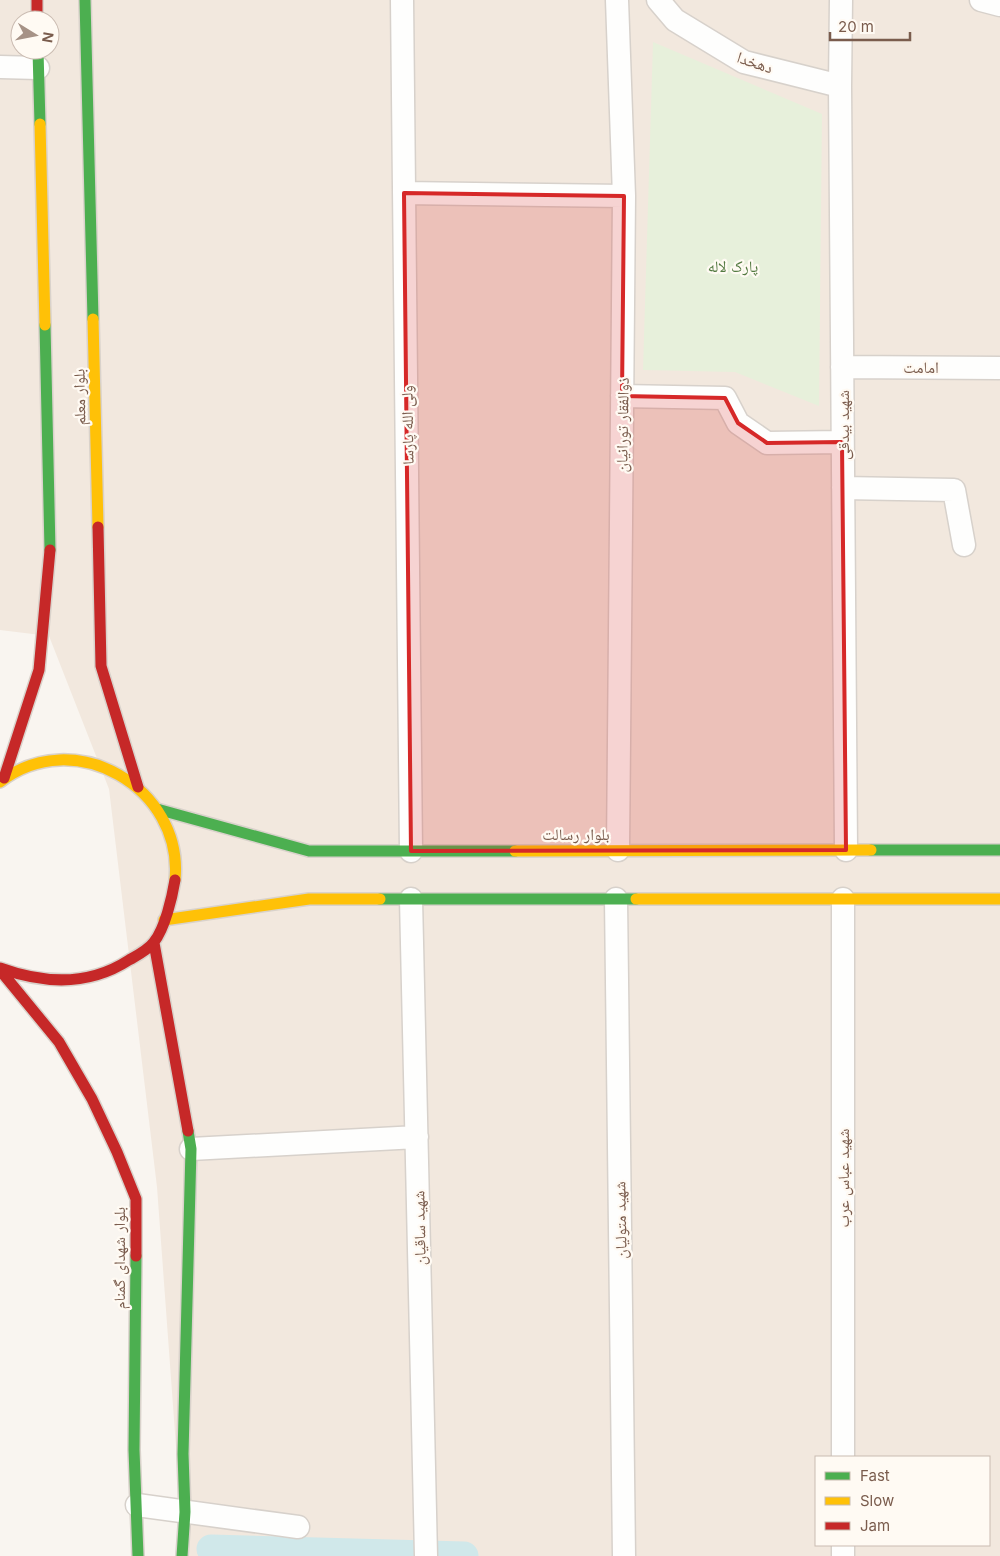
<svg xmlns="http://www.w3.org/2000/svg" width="1000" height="1556" font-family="Inter,'Noto Naskh Arabic',sans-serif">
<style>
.residential{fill:#f2e8de;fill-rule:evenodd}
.green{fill:#e7f0db}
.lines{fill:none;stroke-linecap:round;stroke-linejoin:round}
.canal{stroke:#d0e8ea;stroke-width:29}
.street-casing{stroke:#d7d1cb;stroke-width:25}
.fast-casing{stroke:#d9d2cb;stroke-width:14}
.slow-casing{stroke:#d9d2cb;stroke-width:14}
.jam-casing{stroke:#d9d2cb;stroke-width:14}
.street{stroke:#fefefd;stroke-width:22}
.fast{stroke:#4caf50;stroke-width:11}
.slow{stroke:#ffc107;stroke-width:11}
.jam{stroke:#c62828;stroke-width:11}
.marked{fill:#d62828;fill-opacity:0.2;stroke:#d62828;stroke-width:4;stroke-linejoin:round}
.labels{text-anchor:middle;stroke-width:4.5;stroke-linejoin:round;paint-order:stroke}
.street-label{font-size:16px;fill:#7a5c4d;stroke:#fffaf3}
.park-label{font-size:16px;fill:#537a41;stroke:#fffaf3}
</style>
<rect width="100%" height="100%" fill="#f9f5f0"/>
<path class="residential" d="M0,0H1000V1556H184L157,1187L109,789L49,636L0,630ZM20,20H50V50H20ZM816,1457H989V1545H816Z"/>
<path class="green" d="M653,42L822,114L819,406L735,372L643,370Z"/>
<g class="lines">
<path class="canal" d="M211,1549L464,1556"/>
<g class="street-casing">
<path id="street" d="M402,0L411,851
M617,0L624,196L618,850
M658,0L675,20L744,62L840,86
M841,0L840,86L846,850
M981,0L1000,5
M0,67L38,68
M404,193L624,196
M842,367L1000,368
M622,396L725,398L738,423L767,443L842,442
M843,488L954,490L964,545
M411,899L426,1556
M616,899L624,1556
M843,899V1457
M191,1149L417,1137
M137,1505L298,1527
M843,1545V1556"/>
</g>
<g class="fast-casing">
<path id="fast" d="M85,0L93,319
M38,50L40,124
M45,325L50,550
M157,809L309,851H515
M871,850H1000
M380,899H636
M136,1256L134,1450L138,1556
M182,1556L185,1512L183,1454L191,1149L188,1131"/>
</g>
<g class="slow-casing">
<path id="slow" d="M40,124L45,325
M93,319L98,527
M0,782C74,724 184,788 175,880
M515,851L871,850
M636,899H1000
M164,920L309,899H380"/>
</g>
<g class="jam-casing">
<path id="jam" d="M37,0V20
M98,527L101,666L138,787
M4,778L39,670L50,550
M154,943L188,1131
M0,968C44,984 89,986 129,960C138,955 148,950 154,942C165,928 172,898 175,880
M0,970L59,1042L92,1099L117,1152L136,1199V1256"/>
</g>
<use href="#street" class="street"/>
<use href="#fast" class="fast"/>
<use href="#slow" class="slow"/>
<use href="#jam" class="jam"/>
</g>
<path class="marked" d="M404,193L624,196L622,396L725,398L738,423L767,443L842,442L846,850L411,851Z"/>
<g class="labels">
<g class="street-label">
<text transform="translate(755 62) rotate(19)" y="6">دهخدا</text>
<text x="921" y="373">امامت</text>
<text transform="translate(79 397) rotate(-91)" y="6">بلوار معلم</text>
<text transform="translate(407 425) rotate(-91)" y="6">ولی الله پارسا</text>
<text transform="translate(622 425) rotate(-89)" y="6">ذوالفقار تورانیان</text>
<text transform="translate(843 425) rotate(-90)" y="6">شهید بیدقی</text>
<text x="576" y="840">بلوار رسالت</text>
<text transform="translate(843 1178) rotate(-90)" y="6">شهید عباس عرب</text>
<text transform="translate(620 1220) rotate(-91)" y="6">شهید متولیان</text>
<text transform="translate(419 1228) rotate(-91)" y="6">شهید ساقیان</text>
<text transform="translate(119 1258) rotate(-90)" y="6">بلوار شهدای گمنام</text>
</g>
<g class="park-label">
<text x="733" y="272">پارک لاله</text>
</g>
</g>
<rect x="815" y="1456" width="175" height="90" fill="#fffaf3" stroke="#cabbb1"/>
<rect x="825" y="1472" width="25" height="8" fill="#4caf50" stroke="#cabbb1"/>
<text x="860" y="1481" font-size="15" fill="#7a5c4d">Fast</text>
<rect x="825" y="1497" width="25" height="8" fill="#ffc107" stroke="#cabbb1"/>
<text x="860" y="1506" font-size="15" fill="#7a5c4d">Slow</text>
<rect x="825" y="1522" width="25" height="8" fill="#c62828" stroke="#cabbb1"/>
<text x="860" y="1531" font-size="15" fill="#7a5c4d">Jam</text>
<g transform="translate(35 35) rotate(100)"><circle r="24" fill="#fffaf3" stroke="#cabbb1"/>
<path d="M0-4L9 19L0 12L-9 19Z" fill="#a69286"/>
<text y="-8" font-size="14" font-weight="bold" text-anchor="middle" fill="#7a5c4d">N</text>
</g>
<path d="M830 32v8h80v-8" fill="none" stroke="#7a5c4d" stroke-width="2.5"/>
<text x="838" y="32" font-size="15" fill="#7a5c4d" stroke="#fffaf3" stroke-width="4" paint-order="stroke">20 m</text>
</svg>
